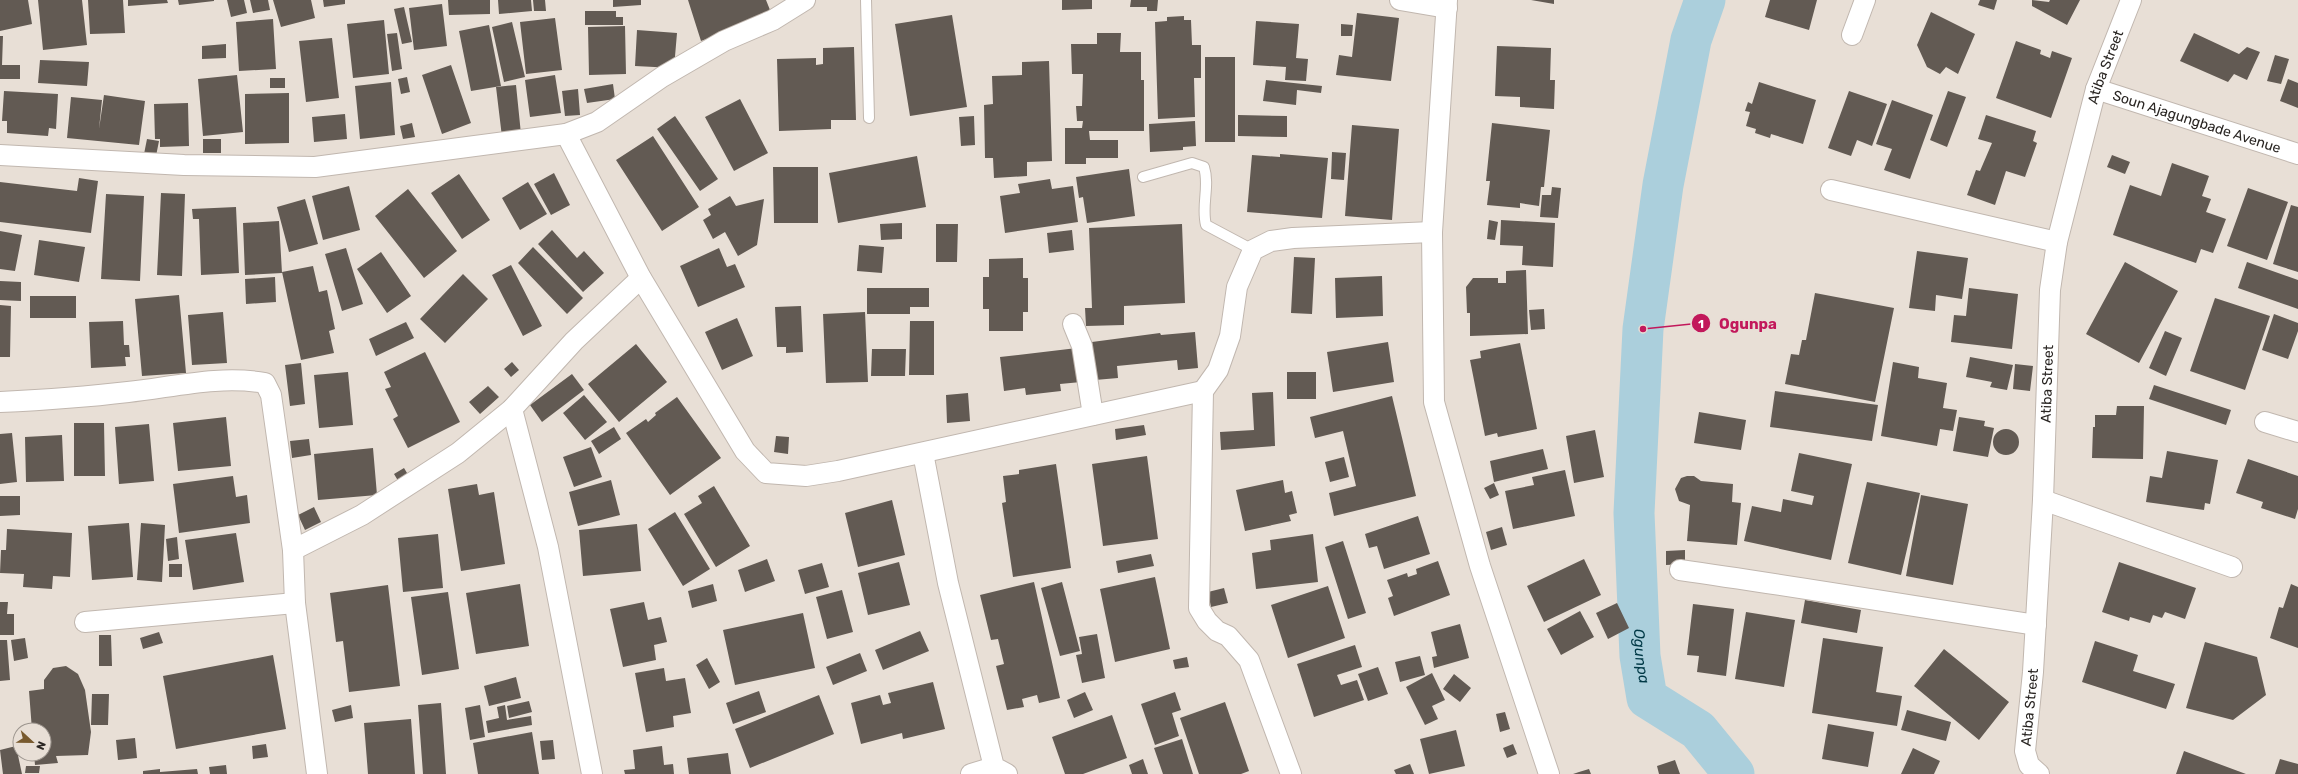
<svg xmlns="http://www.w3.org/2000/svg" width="2298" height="774" font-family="Rubik,sans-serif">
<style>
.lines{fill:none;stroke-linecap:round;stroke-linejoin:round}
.river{stroke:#abcfdc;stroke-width:41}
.building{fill:#625a53}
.service-casing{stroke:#c1b7af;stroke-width:12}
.minor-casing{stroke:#c1b7af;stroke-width:22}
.service{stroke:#fff;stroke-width:10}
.minor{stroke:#fff;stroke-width:20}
.labels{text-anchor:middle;stroke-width:4;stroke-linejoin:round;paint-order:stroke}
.street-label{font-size:14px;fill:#2a2623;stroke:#e8dfd6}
.water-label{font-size:15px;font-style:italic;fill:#003946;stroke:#e8dfd6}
.leader{fill:none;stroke:#c2185b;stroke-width:1.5}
.callout-dot{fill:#c2185b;stroke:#e8dfd6;stroke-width:1.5}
.mark-label{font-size:12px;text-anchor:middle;font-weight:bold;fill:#fff}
.callout-label{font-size:15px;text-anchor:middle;font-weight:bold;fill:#c2185b;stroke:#e8dfd6;stroke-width:4;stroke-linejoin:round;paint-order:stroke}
</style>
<rect width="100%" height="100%" fill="#e8dfd6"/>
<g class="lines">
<path class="river" id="s1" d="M1705,0L1691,40L1663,185L1643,329L1634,513L1640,656L1647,698L1698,730L1734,774"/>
</g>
<path class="building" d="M0,0H28L32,24L0,31Z
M38,0H82L87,45L43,50Z
M88,0H123L125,33L90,34Z
M128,0H167L168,3L128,6Z
M178,0H214V1L179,5Z
M227,0H244L247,13L231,17Z
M250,0H268L270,10L253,13Z
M273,0H311L315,18L281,27Z
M323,0H345V4L324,7Z
M448,0H490V14L449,15Z
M498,0H531L532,11L499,14Z
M533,0H545L546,11H534Z
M613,0H641V5L613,7Z
M688,0H766L772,15L701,41Z
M1062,0H1092V9L1062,10Z
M1131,0H1158L1157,11H1147V7H1130Z
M1531,0H1554V4Z
M1770,0H1817L1809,30L1765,17Z
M1980,0H1997L1994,10L1978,5Z
M2032,0L2049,2L2050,0H2080L2067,25L2032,6Z
M442,4L447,46L414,50L409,8Z
M404,7L412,42L402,44L394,9Z
M585,11H616V17H623V25H585Z
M1931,12L1975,34L1958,74L1946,67L1940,74L1927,67L1917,45Z
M1357,13L1399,18L1391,81L1336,75L1339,55L1352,57Z
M952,15L967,107L910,116L895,24Z
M1184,16V20H1191L1192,45H1201V78H1194L1195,117L1158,119L1155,22L1167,21V17Z
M555,18L562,70L526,74L520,22Z
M273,19L276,69L239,71L236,22Z
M384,20L389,74L353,78L347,24Z
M1256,21L1299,24L1296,58L1308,59L1306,81L1285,80L1286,67L1253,65Z
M512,22L525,77L504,82L492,27Z
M1341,24L1353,25L1352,36H1341Z
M489,25L501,86L471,91L459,31Z
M625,26L626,74L589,75L588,27Z
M637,30L677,33L674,68L635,66Z
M397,33L402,69L392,71L387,34Z
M1097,33H1121L1120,52H1141V80H1144V131H1089L1090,140H1118V158H1086V164H1065V128H1082L1083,121H1077L1076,106H1082L1083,74H1072L1071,44H1097Z
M2194,33L2239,54L2247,47L2260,52L2247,80L2234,74L2228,82L2180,61Z
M0,36H3L2,65H20V79H0Z
M332,38L339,98L306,102L299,41Z
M2016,41L2041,50L2040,54L2050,58L2052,51L2072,58L2051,118L1996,98Z
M226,44V58L202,59V46Z
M1497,46L1551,48L1550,80H1555L1554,109L1520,107V97L1495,96Z
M854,47L856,120H831V129L779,131L777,59L816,58V65L823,64V48Z
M2275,55L2289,59L2281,84L2267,81Z
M1205,57H1235V142H1205Z
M40,60L89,62L87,86L38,83Z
M1049,61L1052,161L1027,162V176L994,178L993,158H985L984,105L993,104L992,76L1022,75V62Z
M451,65L471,123L442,134L422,75Z
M237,75L243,132L203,136L198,79Z
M555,75L561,113L530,117L525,80Z
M407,77L410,92L401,94L398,79Z
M270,78H285V88H270Z
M2288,79L2298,83V108L2280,101Z
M1266,80L1322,86L1321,93L1297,90L1296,105L1263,101Z
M391,82L395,135L360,139L355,86Z
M1759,82L1816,100L1803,144L1771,134L1770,138L1755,133L1756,129L1746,126L1750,112L1745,111L1748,102L1752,104Z
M613,84L615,99L587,103L584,89Z
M516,85L521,134L502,137L496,87Z
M578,89L580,115L565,116L562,91Z
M4,91L58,94L56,129L49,128L48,136L7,133V121H2Z
M1849,91L1887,104L1872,146L1857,140L1851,156L1828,148Z
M1948,91L1966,97L1947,147L1930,140Z
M289,93V143L245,144V94Z
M104,95L145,101L139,145L67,138L71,97L102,100L99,129Z
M740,99L768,153L734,171L705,117Z
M1892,100L1933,115L1910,179L1884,170L1892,149L1876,144Z
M188,103L189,146L160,147V139H155L154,104Z
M345,114L347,139L314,142L312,117Z
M1238,115L1287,116V137L1238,136Z
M1986,115L2036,131L2033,141L2037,143L2025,177L2006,171L1995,205L1967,195L1976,170L1980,171L1992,143L1978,139Z
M675,116L718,179L700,191L657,129Z
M974,116L975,145L961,146L959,117Z
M1195,121L1196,146L1183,147V150L1150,152L1149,124Z
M412,123L415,137L403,139L400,126Z
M1492,123L1550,130L1544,187H1541L1539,206L1520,203V208L1487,205L1490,181H1486Z
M1352,125L1399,129L1392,220L1345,216Z
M653,136L699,207L662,231L616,160Z
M147,139L159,141L155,161L143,159Z
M203,139H221V153H203Z
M1332,152L1346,153L1344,180L1331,179Z
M1280,154L1328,158L1322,218L1247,212L1252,155L1280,157Z
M2112,155L2130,162L2125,174L2107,167Z
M917,156L926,207L838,223L829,173Z
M2172,163L2209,176L2202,196L2211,199L2206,212L2226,219L2213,253L2201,249L2196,263L2113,235L2130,185L2161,196Z
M773,167H818V223H774Z
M1129,169L1135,216L1087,223L1083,197L1079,198L1076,177Z
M554,173L570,205L551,215L534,184Z
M459,174L490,220L462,239L431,193Z
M79,178L98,181L91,233L0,222V182L77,191Z
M1050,179L1052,189L1073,186L1078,222L1005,233L1000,196L1020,193L1018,184Z
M528,182L547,214L520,230L502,198Z
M349,186L360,230L323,240L312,196Z
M1552,187L1561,188L1558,218L1540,217L1542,195H1551Z
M2248,188L2288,202L2267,260L2227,246Z
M408,189L457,251L424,278L375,216Z
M161,193L185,194L182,276L157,275Z
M106,194L144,196L140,281L101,279Z
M730,196L736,206L764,199L757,245L738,256L725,232L713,239L703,220L711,215L708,209Z
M305,199L318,244L289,252L277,207Z
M2291,205L2298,207V272L2273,264Z
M236,207L239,273L201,275L199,219H193L192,209Z
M1489,220L1498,222L1495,240L1487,239Z
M1501,220L1555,223L1553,267L1522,265L1523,246L1500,245Z
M279,221L282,273L245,275L243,223Z
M902,223V239L881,240L880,224Z
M936,224H958L957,262H936Z
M1182,224L1185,303L1124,306V325L1086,326L1085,308H1092L1089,228Z
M552,230L577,258L584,251L604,273L583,292L538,244Z
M1072,230L1074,250L1049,253L1047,233Z
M0,231L22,235L15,271L0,269Z
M39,240L85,247L79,282L34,275Z
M859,245L884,247L882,273L857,271Z
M533,247L583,298L567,314L518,263Z
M346,248L363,304L342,311L325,254Z
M719,248L727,267L735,264L745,287L698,307L680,266Z
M1917,251L1968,258L1962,299L1936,295L1935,311L1909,308Z
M381,252L411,296L387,313L357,269Z
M1294,257L1315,258L1312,314L1291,313Z
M1023,258V278H1028V312H1023V331H989V309H983V277H989V259Z
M2125,262L2178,291L2139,363L2086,334Z
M2247,262L2298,280V309L2238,288Z
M511,265L542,326L523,336L492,275Z
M313,266L319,292L327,290L335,329L329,331L334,353L301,360L282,272Z
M1526,270L1528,334L1470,336V313H1467L1466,287L1473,278H1498V283H1506V271Z
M463,274L488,299L445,343L420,319Z
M1382,276L1383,316L1336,318L1335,278Z
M275,277L276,302L246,304L245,279Z
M0,281L21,282V301L0,300Z
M867,288H929V307H910V314H867Z
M1969,288L2018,294L2012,349L1951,342L1954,315L1966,316Z
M1815,293L1894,308L1875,402L1785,384L1791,354L1799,355L1802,340H1806Z
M179,295L186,373L142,376L135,299Z
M30,296H76V318H30Z
M2215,298L2270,316L2245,390L2190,371Z
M0,305L11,306L10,357H0Z
M801,306L803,352L786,353V347H777L775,307Z
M1544,309L1545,329L1531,330L1529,310Z
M223,312L227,363L192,365L188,315Z
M865,312L868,382L826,383L823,314Z
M2274,314L2298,323V331L2288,359L2262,350Z
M737,318L753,356L722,370L705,332Z
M123,321L124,345H129L130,357H125L126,366L91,368L89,322Z
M910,321H934V375H909Z
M406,322L414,338L376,356L369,339Z
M2165,331L2182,338L2166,376L2149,368Z
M1195,332L1198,368L1178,370L1177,360L1117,366L1118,378L1095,380L1092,342L1160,333L1161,335Z
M1388,342L1394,382L1333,392L1327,352Z
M1520,343L1537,429L1498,437L1497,433L1485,436L1470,360L1481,358L1480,351Z
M636,344L667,382L619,422L588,384Z
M1077,348L1081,382L1060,384L1061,391L1026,395L1025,388L1004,391L1000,357Z
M872,349H906L905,376H871Z
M425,352L460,422L408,448L393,419L398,416L385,389L391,387L384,372Z
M1970,357L2013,365L2007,390L1990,387L1992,382L1966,377Z
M512,362L519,370L511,377L504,369Z
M1893,362L1919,367L1918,378L1947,383L1943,408L1957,410L1953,431L1940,429L1937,446L1881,436Z
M301,363L305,404L290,406L285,365Z
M2015,364L2033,366L2030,391L2013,389Z
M348,372L353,425L319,428L314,375Z
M1287,372H1316V399H1287Z
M572,374L584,390L542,422L530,405Z
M2154,385L2231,410L2226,425L2149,399Z
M488,386L499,397L480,414L469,402Z
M1775,391L1878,405L1872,441L1770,427Z
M1273,392L1275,446L1221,450L1220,432L1254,430L1252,393Z
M968,393L970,421L947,423L946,395Z
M584,395L607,422L585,440L563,413Z
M1392,396L1416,496L1334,516L1329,493L1356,486L1343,431L1315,438L1310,417Z
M677,397L721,458L670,495L626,433L646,419L648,422L656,415L655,413Z
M2117,406H2144L2143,459L2092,458L2093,427H2095V415H2116Z
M1699,412L1746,420L1741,450L1694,443Z
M226,417L231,466L178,471L173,423Z
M1959,417L1985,421L1984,426L1994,428L1988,457L1953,451Z
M74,423H104L105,476H74Z
M149,424L154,481L119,484L115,427Z
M1144,425L1146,435L1116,440L1115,429Z
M614,427L621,439L599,454L591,441Z
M1993 442a13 13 0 1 1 26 0a13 13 0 1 1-26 0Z
M1595,430L1604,477L1574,483L1566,436Z
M12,433L17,482L0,484V434Z
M62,435L64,481L26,482L25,437Z
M776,436L789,437L788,454L774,452Z
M309,439L311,455L292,458L290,441Z
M591,447L602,477L574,487L563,457Z
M373,448L377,495L318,500L314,454Z
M1543,449L1548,469L1494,482L1490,461Z
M2167,451L2218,460L2210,504L2205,503L2204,510L2146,502L2150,476L2162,478Z
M1799,453L1852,464L1831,560L1744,541L1752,506L1781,512L1783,499L1812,505L1814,496L1791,491Z
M1147,456L1158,539L1103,546L1092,464Z
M1344,457L1349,477L1330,482L1325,462Z
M2248,459L2298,476V509L2295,519L2261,508L2263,502L2236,493Z
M1056,464L1071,568L1013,577L1002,503L1006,502L1003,476L1019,474V470Z
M404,468L410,478L400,484L394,474Z
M1565,470L1575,516L1513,529L1505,491L1534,485L1532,477Z
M233,476L236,497L247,495L250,523L179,533L173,484Z
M1687,476H1694L1701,481L1733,484L1732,502L1741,503L1737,545L1687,541L1690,505L1679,501L1675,489L1681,478Z
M611,480L620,515L578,526L569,492Z
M1283,480L1285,493L1292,491L1297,513L1289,515L1291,521L1245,531L1236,490Z
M1867,482L1920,493L1901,575L1848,563Z
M1494,483L1499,495L1490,499L1484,488Z
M477,484L479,495L494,492L505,564L461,571L448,489Z
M714,486L750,546L716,567L684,514L702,503L698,496Z
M1921,495L1968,504L1953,585L1906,576Z
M0,496H20V515L0,516Z
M892,500L905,555L858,567L845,513Z
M314,507L321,522L305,530L298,515Z
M675,512L710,569L683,586L648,529Z
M1418,516L1430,554L1384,569L1377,546L1369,548L1365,534Z
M129,523L133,577L92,580L88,526Z
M141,523L165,525L162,582L137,580Z
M637,524L641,571L583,576L579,530Z
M1502,527L1507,545L1491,550L1486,532Z
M7,529L72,533L70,577L53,576L52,589L23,587L24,574L0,573L1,550H6Z
M236,533L244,582L193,590L185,540Z
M438,534L443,588L403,592L398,538Z
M1313,534L1318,582L1256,589L1252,553L1271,550L1270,540Z
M177,537L179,559L168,561L166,539Z
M1343,541L1366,613L1348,619L1325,547Z
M1685,550V564L1666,565V551Z
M1151,554L1154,566L1118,573L1116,561Z
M767,559L775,581L745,592L738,570Z
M1584,559L1601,595L1544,622L1527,586Z
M1438,561L1450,595L1394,616L1388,598L1393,596L1387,580L1407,573L1408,577L1417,574L1416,569Z
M899,562L910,605L868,615L858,573Z
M2119,562L2196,588L2185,619L2165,612L2162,618L2153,615L2150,623L2130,617L2129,621L2102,612Z
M822,563L829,587L805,594L798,570Z
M169,564H182V577H169Z
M1155,577L1170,649L1115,662L1100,589Z
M1034,582L1060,698L1039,703L1037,695L1022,699L1024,707L1007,710L996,666L1004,664L998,639L991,640L980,595Z
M1062,582L1080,651L1060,656L1041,588Z
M520,584L529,646L476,654L466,593Z
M713,584L717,601L692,608L688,591Z
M2291,584L2298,587V648L2270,638L2279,607L2283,608Z
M388,585L400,686L349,692L343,641L336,642L330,593Z
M1328,586L1345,638L1288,658L1271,605Z
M1224,588L1228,603L1211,607L1208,592Z
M842,590L853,632L827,639L816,597Z
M448,592L459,669L422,675L411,597Z
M1805,600L1861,610L1857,633L1801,623Z
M0,602H8L7,614H14V635H0Z
M644,602L648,620L661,617L667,642L654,645L656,660L623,667L610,609Z
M1617,603L1629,628L1608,639L1596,613Z
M1693,604L1734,609L1726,676L1697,672L1699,656L1687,655Z
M1580,611L1594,637L1561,655L1547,629Z
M1746,612L1795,620L1784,687L1735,679Z
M803,613L815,668L735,685L723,630Z
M1460,624L1469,658L1434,668L1432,657L1437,656L1431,632Z
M920,631L929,651L883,670L875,650Z
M159,632L163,643L143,649L140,638Z
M1097,634L1105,678L1082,683L1076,655L1082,654L1079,637Z
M99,635H111L112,666H99Z
M25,638L28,658L14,661L11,640Z
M1823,638L1883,647L1876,692L1902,696L1897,726L1812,713Z
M0,640H7L10,680L0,681Z
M2095,641L2138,655L2133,671L2175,684L2166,709L2082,682Z
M2205,642L2257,657L2266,695L2233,720L2186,708Z
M1355,645L1362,667L1337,675L1341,685L1357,680L1364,700L1314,717L1297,664Z
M1944,649L2009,702L1979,740L1914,686Z
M860,653L867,671L833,685L826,667Z
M273,655L286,729L176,749L163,676Z
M1420,656L1425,675L1400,682L1395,662Z
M1187,657L1189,667L1175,669L1173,660Z
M707,658L720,682L709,689L696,665Z
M66,666L78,674L85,690L91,732L88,755L56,756L58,763L35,765L34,754H44V730H32L29,691L44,689V680L53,668Z
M1378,667L1388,694L1368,701L1358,674Z
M664,668L666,681L685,678L691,713L673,716L674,727L646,732L635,673Z
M1432,673L1445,700L1432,706L1438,719L1425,725L1406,687Z
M1454,674L1471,688L1460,702L1443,689Z
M516,677L521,698L489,706L484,686Z
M933,682L945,729L903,739L902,733L861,744L851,703L880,695L883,705L891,703L888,693Z
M759,691L766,712L733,724L726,703Z
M1085,692L1093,710L1074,718L1067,700Z
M1175,692L1181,710L1172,713L1179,736L1155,745L1141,704Z
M92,694H109L108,725H91Z
M819,695L834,734L750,768L735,729Z
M529,701L532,712L509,718L507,706Z
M1225,702L1249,771L1241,774H1199L1180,718Z
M441,703L446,774H423L418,705Z
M351,705L353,718L335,722L332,710Z
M480,705L485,737L470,740L465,708Z
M505,705L507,720L531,716L532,725L488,733L486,721L499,718L497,707Z
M1907,710L1951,722L1946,741L1901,730Z
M1505,712L1510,729L1500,732L1496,714Z
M1112,715L1127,758L1083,774H1065L1052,737Z
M411,719L415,774H368L364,723Z
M1828,724L1874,732L1868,767L1822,759Z
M1456,730L1465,766L1429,774L1420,739Z
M532,732L539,774H478L473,743Z
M135,738L137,758L118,760L116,740Z
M1182,739L1193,774H1163L1154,748Z
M553,740L555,759L542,760L540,741Z
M266,744L268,757L253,759L252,746Z
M1513,744L1517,754L1507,758L1503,748Z
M16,746L22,774H3L0,750Z
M662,746L664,765L673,764L674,774H625L624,770L635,769L633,750Z
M1913,748L1940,761L1934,774H1901Z
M2184,751L2246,774H2176Z
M728,753L731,774H689L687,758Z
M1143,759L1148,774H1132L1129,765Z
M2280,759L2298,764V774H2275Z
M1675,760L1680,774H1659L1657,766Z
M1410,764L1414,774H1396L1394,770Z
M226,765L227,774H210L209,767Z
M26,766H40L39,773H25Z
M160,769V772L197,769L198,774H143V771Z
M1589,769L1591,774H1573L1579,772Z"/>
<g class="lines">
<g class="service-casing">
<path id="service" d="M866,0L869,118
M1143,177L1192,163L1204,167C1210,186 1201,206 1206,225L1253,250"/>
</g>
<g class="minor-casing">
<g id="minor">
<path d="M1400,0L1447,8"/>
<path d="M1447,0L1432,232L1434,402L1480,566L1549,774"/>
<path d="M1852,35L1865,0"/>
<path id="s2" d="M2096,89L2298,154"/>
<path d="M566,134L641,278L745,451L766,473L806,476L838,471L1203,391"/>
<path d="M0,155L184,165L315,167L566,134L597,122L662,77L724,41L773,20L805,0"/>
<path d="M1831,190L2057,242"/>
<path d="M1073,324L1082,346L1093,415"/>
<path d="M0,402C43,400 86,397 128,392C174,387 219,375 265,383L271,395L293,550L295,603L317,774"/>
<path d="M512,409L548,547L592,774"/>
<path d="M2265,422L2298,432"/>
<path d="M923,453L948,583L994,767L1007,774"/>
<path d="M2043,500L2232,567"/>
<path d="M293,550L362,515L458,453L512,409L574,341L641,278"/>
<path d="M1680,570C1799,587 1917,607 2036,625"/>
<path d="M85,622L295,603"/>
<path d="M971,774L994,767"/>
<path d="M1291,774L1249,660L1228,636L1217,631L1207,621L1199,608L1203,391L1218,370L1230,336L1237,287L1253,250L1271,241L1293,238L1432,232"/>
<path id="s3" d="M2039,774L2029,765L2025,751L2033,672L2043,500L2050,290L2057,242L2096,89L2131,0"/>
</g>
</g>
<use href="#service" class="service"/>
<use href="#minor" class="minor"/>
</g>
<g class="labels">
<g class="street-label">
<text dy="5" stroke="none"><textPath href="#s3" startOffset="720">Atiba Street</textPath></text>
<text dy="5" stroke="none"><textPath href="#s2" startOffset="106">Soun Ajagungbade Avenue</textPath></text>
<text dy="5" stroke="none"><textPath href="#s3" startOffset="396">Atiba Street</textPath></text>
<text dy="5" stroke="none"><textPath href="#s3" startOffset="72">Atiba Street</textPath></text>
</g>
<g class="water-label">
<text dy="5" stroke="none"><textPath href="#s1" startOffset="663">Ogunpa</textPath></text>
</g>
</g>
<path class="leader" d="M1643 329L1701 323"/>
<g class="callout-dot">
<circle cx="1643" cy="329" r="4"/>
<circle cx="1701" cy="323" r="10"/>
</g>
<g class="mark-label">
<text x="1701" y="328">1</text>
</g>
<g class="callout-label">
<text x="1748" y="329">Ogunpa</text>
</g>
<g transform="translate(32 742) rotate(112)"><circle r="19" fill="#e8dfd6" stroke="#9c958e"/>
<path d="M0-3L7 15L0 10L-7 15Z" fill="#785a2e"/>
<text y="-6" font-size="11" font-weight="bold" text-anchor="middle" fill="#2a2623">N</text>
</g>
</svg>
